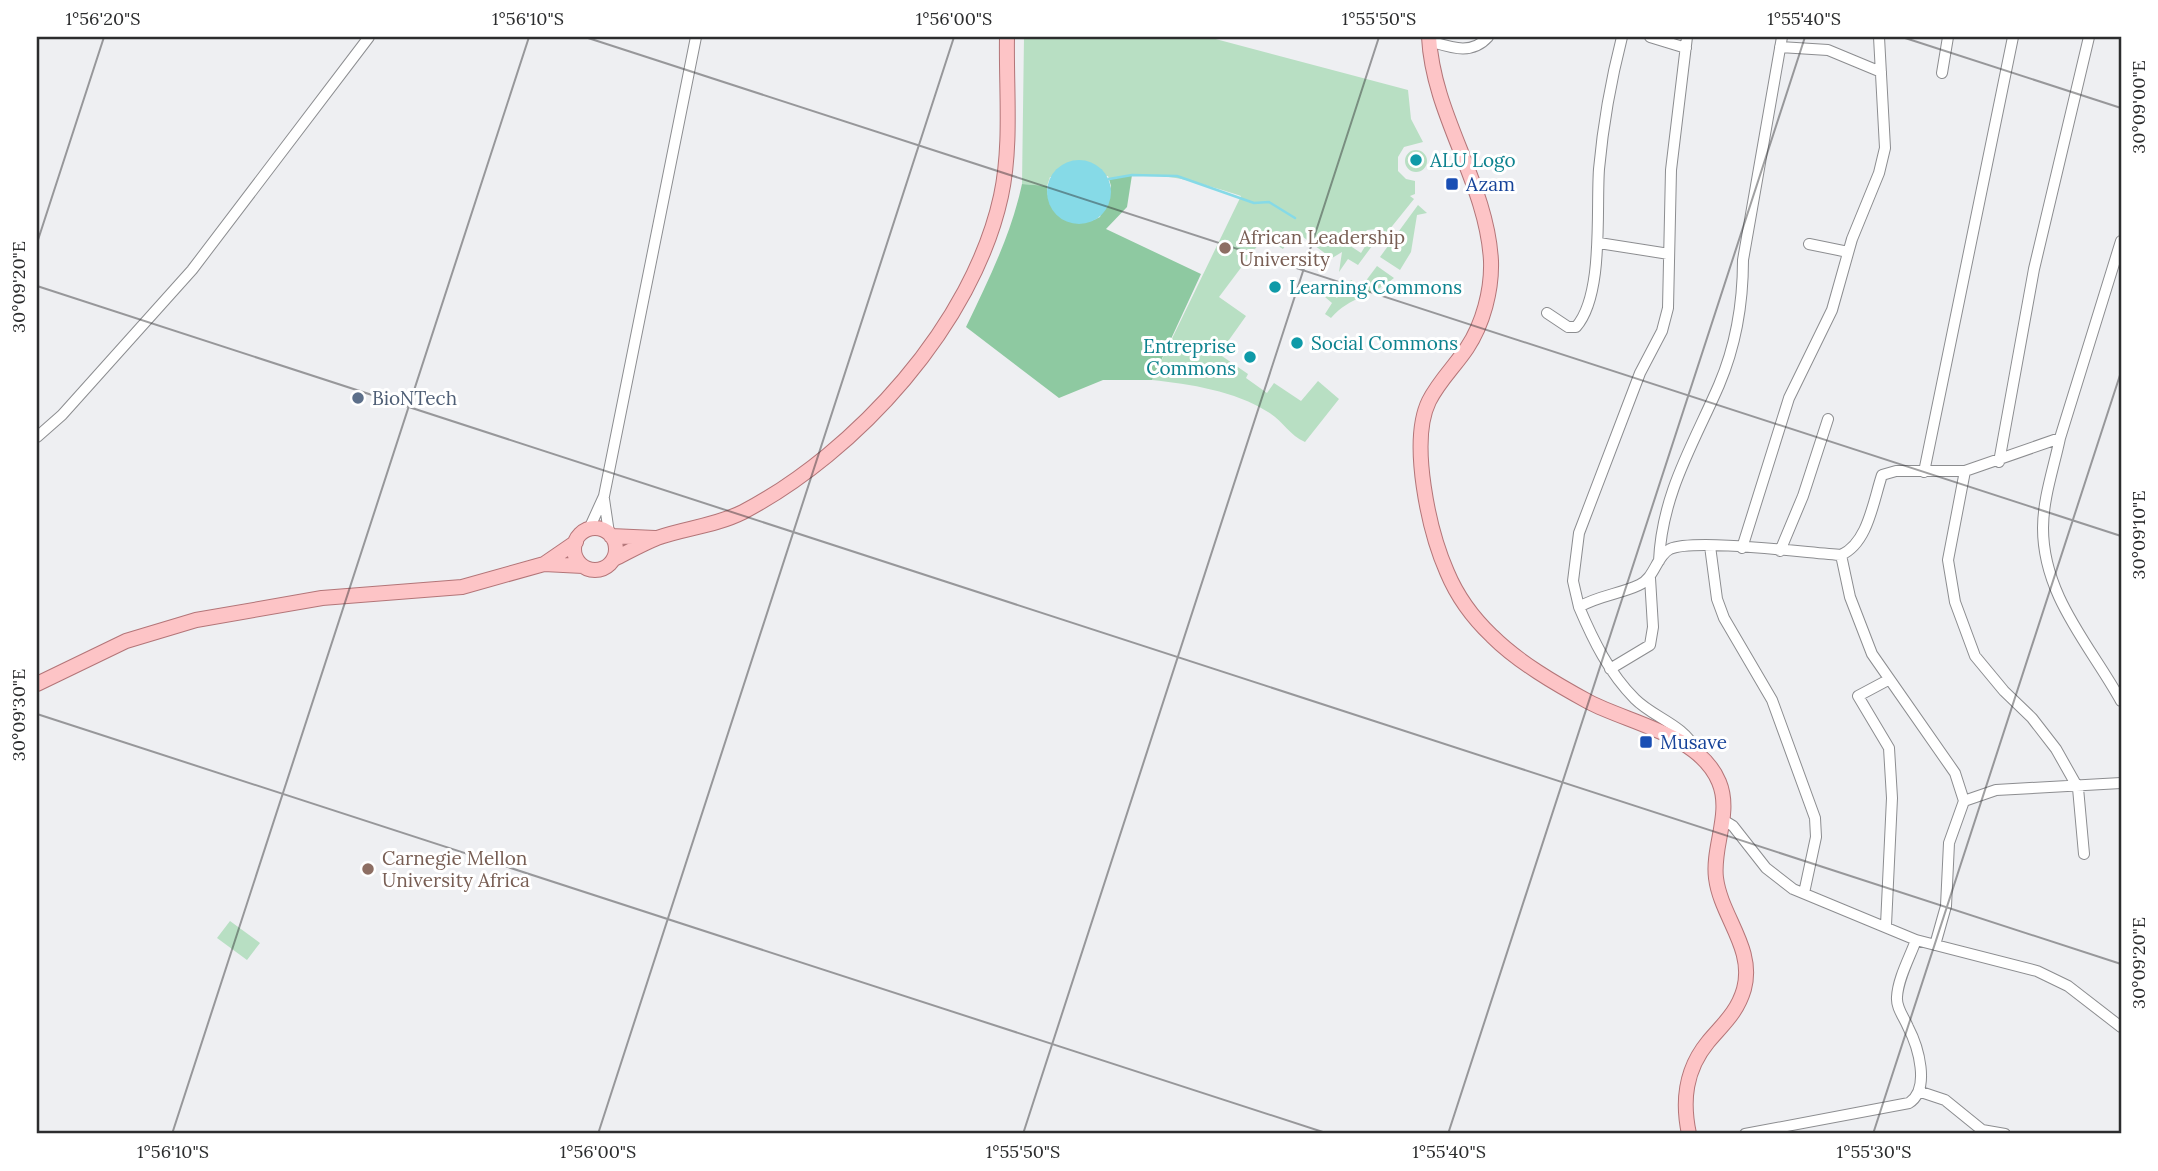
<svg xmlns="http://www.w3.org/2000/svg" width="2158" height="1171" font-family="Lora,serif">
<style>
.green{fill:#b8dfc3}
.forest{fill:#8ec9a1}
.water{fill:#86dae7}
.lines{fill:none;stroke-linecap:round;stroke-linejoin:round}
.stream{stroke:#86dae7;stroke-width:2.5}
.minor-casing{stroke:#8c8d90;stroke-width:12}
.major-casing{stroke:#b37578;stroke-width:16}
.minor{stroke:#fff;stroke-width:10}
.major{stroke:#fdc4c6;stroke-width:14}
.ticks{fill:none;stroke:#2c2d2e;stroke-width:2;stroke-opacity:0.45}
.culture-dot{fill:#0f9aa8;stroke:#fff;stroke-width:2.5}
.transit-dot{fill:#1a4fb4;stroke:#fff;stroke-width:2.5}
.education-dot{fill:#8d6e63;stroke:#fff;stroke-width:2.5}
.service-dot{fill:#5c6f8a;stroke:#fff;stroke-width:2.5}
.labels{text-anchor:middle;stroke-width:6;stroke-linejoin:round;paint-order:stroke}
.culture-label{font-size:19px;fill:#0d838f;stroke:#fff;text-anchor:start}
.transit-label{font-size:19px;fill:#164399;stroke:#fff;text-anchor:start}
.education-label{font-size:19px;fill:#785e54;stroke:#fff;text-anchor:start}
.service-label{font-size:19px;fill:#4e5e75;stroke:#fff;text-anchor:start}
.neatline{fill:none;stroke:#2c2d2e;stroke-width:2.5}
.ticks-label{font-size:18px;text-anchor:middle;fill:#2c2d2e}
</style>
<rect width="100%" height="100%" fill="#eeeff2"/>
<path class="green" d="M1024,37H1208L1408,90L1411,119L1423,142L1404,147L1398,157V171L1406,179L1415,181V194L1410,196L1414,199L1385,235L1377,229L1367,230L1360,241L1354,237L1349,245L1361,253L1372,235L1381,240L1375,247L1372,246L1358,265L1348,259L1339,272L1342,252L1324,263L1326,254L1295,231L1283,249L1264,237L1219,297L1246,316L1219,354L1248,374L1246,378L1267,393L1274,383L1301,401L1318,381L1339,399L1305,442C1289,435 1283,421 1268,412C1235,391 1190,384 1152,380L1241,196C1193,181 1159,169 1109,179L1108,176L1050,177L1047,186L1022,184Z
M1405 161a11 11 0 1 1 22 0a11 11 0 1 1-22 0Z
M1418,205L1427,213L1417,215L1411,252L1400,270L1380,257Z
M1377,266L1394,278C1372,297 1350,296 1331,318L1325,314L1332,303L1325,297L1328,292L1337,298L1351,280L1362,286Z
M230,921L260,943L247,960L217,938Z"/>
<path class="forest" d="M1132,175L1127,207L1106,229L1201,274L1152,380H1103L1059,398L966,327C988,281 1011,235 1022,184L1047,186C1047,217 1073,232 1100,217L1111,186L1109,179Z"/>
<path class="water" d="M1047 192a32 32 0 1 1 64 0a32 32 0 1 1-64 0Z"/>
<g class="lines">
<path class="stream" d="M1109,179L1132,175L1177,176L1254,203L1269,202L1295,218"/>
<g class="minor-casing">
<path id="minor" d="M1650,37L1686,48
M1429,41C1450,47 1471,56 1488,37
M1780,47L1828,50L1881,72
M1942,73L1948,37
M1599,243L1669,254
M1809,244L1848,252
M1547,313L1568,327H1576C1604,295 1596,211 1599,169C1603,125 1611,80 1622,37
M37,437L62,415L192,270L369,37
M2060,438C2054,467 2043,498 2043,528C2043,596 2090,645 2121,701
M1999,462L2034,269L2089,37
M1965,471L1948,560L1955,602L1975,656L2004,691L2032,718L2056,749L2078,788L2084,854
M1924,472L2013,37
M604,499L609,533
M589,529L604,496L696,37
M1710,546L1717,599L1724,618L1772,700L1815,818L1816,837L1804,893
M1742,548L1789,398L1832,310L1852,239L1879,173L1885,148L1879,37
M1780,551L1803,496L1828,419
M1841,555L1850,597L1872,654L1955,773L1964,801L1949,843L1946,906L1935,945
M1659,561C1662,494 1693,445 1719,385C1736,345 1743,303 1743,260L1782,37
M1579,607L1573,581L1579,533L1640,373L1662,331L1668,308L1671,170L1687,37
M1610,669L1650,645L1653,627L1650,578
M1696,750C1683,724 1654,718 1635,699C1609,673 1593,640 1579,607C1597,596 1620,594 1639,585C1655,578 1656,556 1670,549C1695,538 1808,553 1841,555C1868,543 1873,502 1882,475L1896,471H1965L2060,438L2121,241
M1964,801L1996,790L2121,783
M1723,820L1733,826L1766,868L1793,889L1916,940L2037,971L2068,986L2121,1027
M1886,925L1892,798L1889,748L1858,696L1888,680
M1920,1089L1921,1092L1945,1100L1982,1130L2005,1134
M1745,1134L1909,1103C1931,1089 1918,1046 1908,1027C1904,1017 1896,1008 1897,997C1898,978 1910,957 1916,940"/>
</g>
<g class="major-casing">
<path id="major" d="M1429,37C1433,116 1487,183 1491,261C1492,290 1483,324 1467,348C1455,366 1439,381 1429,401C1409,442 1429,531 1447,572C1457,596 1473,618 1492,636C1518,662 1556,684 1589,702C1629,723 1700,735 1719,782C1732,813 1712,847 1716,878C1721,917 1755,948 1744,989C1737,1013 1723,1024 1708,1042C1685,1070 1682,1101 1689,1134
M574 549a21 21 0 1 1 42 0a21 21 0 1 1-42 0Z
M611,536L655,538
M614,559C628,552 642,544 657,538C685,528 715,526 743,512C857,452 973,324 1001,196C1012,145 1006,89 1007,37
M544,564L583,566
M37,684L126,641L196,620L322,598L462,587L544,564L576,542"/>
</g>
<use href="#minor" class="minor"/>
<use href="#major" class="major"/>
</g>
<path class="ticks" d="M585,37L2121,536M1902,37L2121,108M37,243L104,37M37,286L2121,964M37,714L1329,1134M172,1134L529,37M598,1134L954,37M1023,1134L1379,37M1448,1134L1805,37M1873,1134L2121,372"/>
<g class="culture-dot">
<circle cx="1416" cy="160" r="7"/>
<circle cx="1275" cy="287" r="7"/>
<circle cx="1297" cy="343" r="7"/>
<circle cx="1250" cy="357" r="7"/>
</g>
<g class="transit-dot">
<rect x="1445" y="177" width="14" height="14" rx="3.5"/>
<rect x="1639" y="735" width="14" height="14" rx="3.5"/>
</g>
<g class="education-dot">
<circle cx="1225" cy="248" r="7"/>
<circle cx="368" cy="869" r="7"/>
</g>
<circle class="service-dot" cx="358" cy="398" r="7"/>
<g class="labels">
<g class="culture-label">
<text x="1430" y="167">ALU Logo</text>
<text x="1289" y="294">Learning Commons</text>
<text x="1311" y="350">Social Commons</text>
<text x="1236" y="353" text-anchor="end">Entreprise<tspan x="1236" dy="22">Commons</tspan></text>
</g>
<g class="transit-label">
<text x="1466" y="191">Azam</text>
<text x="1660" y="749">Musave</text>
</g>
<g class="education-label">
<text x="1239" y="244">African Leadership<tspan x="1239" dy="22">University</tspan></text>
<text x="382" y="865">Carnegie Mellon<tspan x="382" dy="22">University Africa</tspan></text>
</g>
<g class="service-label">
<text x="372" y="405">BioNTech</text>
</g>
</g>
<rect width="2158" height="1171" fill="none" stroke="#ffffff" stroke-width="77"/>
<rect x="38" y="38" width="2082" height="1094" class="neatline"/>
<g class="ticks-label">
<text x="103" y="25">1°56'20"S</text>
<text x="528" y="25">1°56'10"S</text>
<text x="954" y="25">1°56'00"S</text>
<text x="1379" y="25">1°55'50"S</text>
<text x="1804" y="25">1°55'40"S</text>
<text transform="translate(2139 107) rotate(-90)" y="6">30°09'00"E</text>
<text transform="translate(19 287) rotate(-90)" y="6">30°09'20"E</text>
<text transform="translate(2139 535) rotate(-90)" y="6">30°09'10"E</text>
<text transform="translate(19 715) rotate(-90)" y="6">30°09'30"E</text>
<text transform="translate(2139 963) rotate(-90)" y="6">30°09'20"E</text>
<text x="173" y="1158">1°56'10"S</text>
<text x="598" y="1158">1°56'00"S</text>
<text x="1023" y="1158">1°55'50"S</text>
<text x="1449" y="1158">1°55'40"S</text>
<text x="1874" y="1158">1°55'30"S</text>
</g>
</svg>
